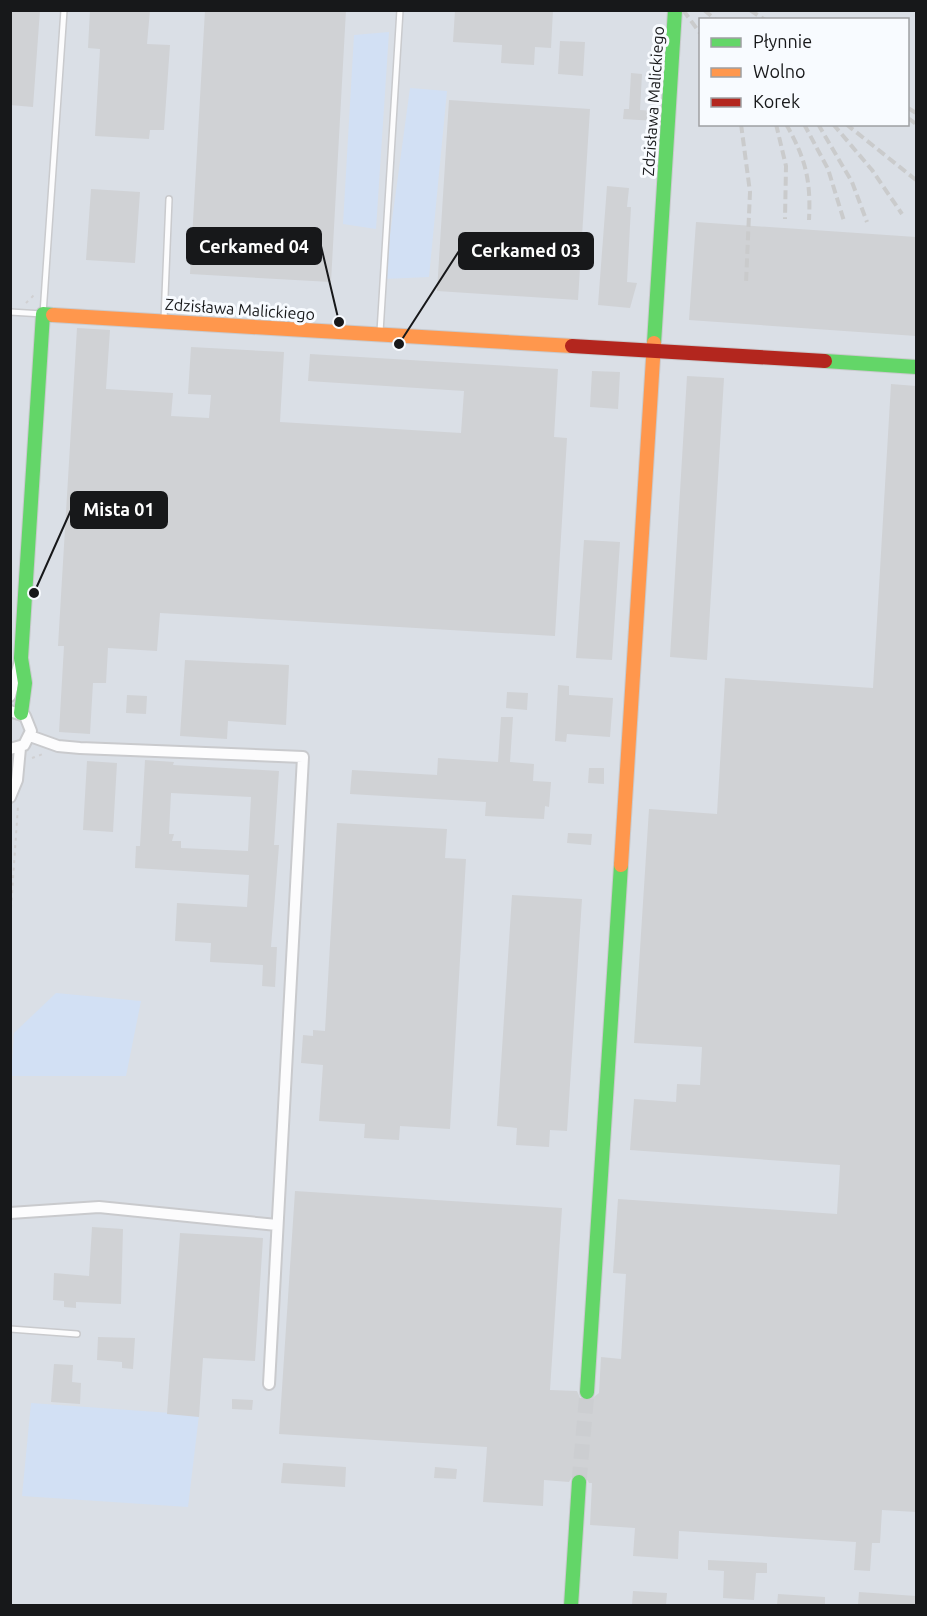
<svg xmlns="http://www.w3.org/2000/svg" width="927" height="1616" font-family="Ubuntu,sans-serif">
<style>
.built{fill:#dadfe6;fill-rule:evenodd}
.green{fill:#d2e0f4}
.building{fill:#d0d2d5;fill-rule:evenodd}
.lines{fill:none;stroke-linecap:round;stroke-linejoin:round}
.secondary-tunnel{stroke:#ccced1;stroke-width:15;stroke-dasharray:15 8;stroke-linecap:butt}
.lane-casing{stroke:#c9cacd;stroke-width:8}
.street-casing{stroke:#c9cacd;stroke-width:14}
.fast-casing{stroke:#c9cacd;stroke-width:16}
.slow-casing{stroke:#c9cacd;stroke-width:16}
.jam-casing{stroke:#c9cacd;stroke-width:16}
.path{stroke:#d0d0d2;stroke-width:2;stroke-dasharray:3 4.5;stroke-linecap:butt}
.lane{stroke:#fcfcfd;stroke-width:5}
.street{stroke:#fcfcfd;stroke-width:10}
.fast{stroke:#63d668;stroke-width:14}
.slow{stroke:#ff974d;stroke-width:14}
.jam{stroke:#b3261e;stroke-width:14}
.rail{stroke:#cacbcc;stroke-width:4;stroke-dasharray:9 4.5;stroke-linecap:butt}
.labels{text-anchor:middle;stroke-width:6;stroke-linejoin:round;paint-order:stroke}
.street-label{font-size:16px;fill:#17181a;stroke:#f8fbff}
.leader{fill:none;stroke:#17181a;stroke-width:2}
.callout-dot{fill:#17181a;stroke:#f8fbff;stroke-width:2}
.callout{fill:#17181a;stroke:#17181a;stroke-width:2}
.callout-label{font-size:18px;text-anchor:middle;font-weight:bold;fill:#fff}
</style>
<rect width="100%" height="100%" fill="#eceef1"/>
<path class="built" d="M11,11H916V1605L11,1606ZM700,20H908V124H700Z"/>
<path class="green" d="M389,32L376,229L343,224L354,35Z
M410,88L447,91L429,277L384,279Z
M56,993L141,1001L126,1076H11L14,1033Z
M31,1403L199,1415L188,1507L22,1496Z"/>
<path class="building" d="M10,10H40L33,107L10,105Z
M90,10H150L147,44L170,45L164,130H150L149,139L95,136L100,49L88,48Z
M205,10H346L331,282L190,274Z
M455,10H553L551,48L535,47L534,65L501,63L502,45L453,42Z
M560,41L585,42L583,76L558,74Z
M631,73L642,74L640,110L655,111V121L623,119L624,109H629Z
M449,100L590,109L578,300L437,291Z
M607,186L629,188L627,207H631L627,282L637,283L630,308L598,305Z
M91,189L140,192L135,263L86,260Z
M696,222L916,237V336L689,320Z
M77,328L110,330L106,389L173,393L171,416L209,418L211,395L188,394L191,347L284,352L280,422L461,433L464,391L308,381L310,354L558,369L554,437L567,438L555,636L160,613L157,651L108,648L106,683H93L90,734L59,732L64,646H58Z
M592,371L620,372L618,409L590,407Z
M687,376L724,378L707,660L670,657Z
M891,384L916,386V1512L882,1510L880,1543H872L870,1571L854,1570L856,1542L679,1531L678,1559L633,1556L635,1528L590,1525L592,1483H589L584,1474H574L569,1482L544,1480L543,1506L483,1502L487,1447L279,1434L295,1191L562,1208L550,1390L577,1391L581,1400L587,1402L599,1393L601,1357L621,1359L626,1274L613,1273L618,1199L837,1214L840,1165L630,1150L634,1099L676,1102L677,1084L700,1085L702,1047L634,1043L649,809L717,814L725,678L873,688Z
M584,540L620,542L612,660L576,658Z
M185,660L289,665L286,725L228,721L227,739L180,736Z
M558,685L569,686V695L613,698L610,737L567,734L566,742L555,741Z
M507,692L528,693L527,710L506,708Z
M127,695L147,696L146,714L126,713Z
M501,717H513L510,762L534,764L533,781L551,782L549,807L545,806L544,819L485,816L486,802L350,794L352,770L437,775L438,758L498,762Z
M145,760L174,762L173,765L279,771L274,845H279L271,947H277L275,987L262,986L263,965L210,962L211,943L175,941L177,903L247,907L249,875L135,868L136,846H140ZM171,793L251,797L248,851L181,848V841H172L174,834H169Z
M87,761L117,763L113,832L83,830Z
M589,768H604V784L588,783Z
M337,823L447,829L445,858L466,859L450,1129L400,1126L399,1140L364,1138L365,1124L319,1121L323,1065L301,1063L303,1035L313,1036V1030L325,1031Z
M568,833L592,834L591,845L567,843Z
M512,895L582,899L567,1131L550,1130L549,1147L516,1145L517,1128L497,1126Z
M92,1227L123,1229L121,1304L76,1302V1308L64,1307V1301L53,1300L54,1273L89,1276Z
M180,1233L263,1238L255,1361L203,1358L199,1417L167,1414Z
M98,1337L135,1338L133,1369L122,1368V1362L97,1360Z
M54,1364L73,1365L72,1382L81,1383L80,1404L51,1402Z
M232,1399L253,1400L252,1410L232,1409Z
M283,1463L346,1467L345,1487L281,1483Z
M435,1467L457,1469L456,1479L434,1478Z
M708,1560L767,1563V1573H756L754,1600L723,1598L724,1571L708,1570Z
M633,1591L667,1593L666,1605H632Z
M859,1592L916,1596V1605H858Z
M778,1594L825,1597V1605H777Z"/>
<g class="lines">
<path class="secondary-tunnel" d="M579,1482L587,1392"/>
<g class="lane-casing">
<path id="lane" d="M10,312L43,314L64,10
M164,320L169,199
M380,332L400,10
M10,1329L77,1334"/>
</g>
<g class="street-casing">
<path id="street" d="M10,696L20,661
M10,711L25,716L31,731L24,745L10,749
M30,736L58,746L80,748L303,757L269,1384
M10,797L17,780L20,748
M10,1213L99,1207L277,1225"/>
</g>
<g class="fast-casing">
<path id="fast" d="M654,343L675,10
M825,361L916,367
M21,713L25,683L21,658L43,314L53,315
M587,1392L621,865
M571,1606L579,1482"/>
</g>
<g class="slow-casing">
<path id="slow" d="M53,315L572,346
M621,865L654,343"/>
</g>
<g class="jam-casing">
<path id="jam" d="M572,346L825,361"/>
</g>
<path class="path" d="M26,303L34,295
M32,758L43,754
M10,923L18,806"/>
<use href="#lane" class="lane"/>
<use href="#street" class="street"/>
<use href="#fast" class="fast"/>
<use href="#slow" class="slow"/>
<use href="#jam" class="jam"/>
<path class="rail" d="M683,10L700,33
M704,10L716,20
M750,10L765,20
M908,108L916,113
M908,118L916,124
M741,124L750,192L746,283
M776,124L786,166L785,219
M786,124C806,159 811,181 809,220
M804,124L828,169L844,221
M818,124L852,182L867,222
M833,124L872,170L902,214
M846,124L916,180"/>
</g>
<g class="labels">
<g class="street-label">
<text transform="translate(653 101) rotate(-86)" y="6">Zdzisława Malickiego</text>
<text transform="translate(240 309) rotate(4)" y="6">Zdzisława Malickiego</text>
</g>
</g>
<path class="leader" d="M339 322L321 246M399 344L459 251M34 593L71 510"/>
<g class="callout-dot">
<circle cx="339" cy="322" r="6"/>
<circle cx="399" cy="344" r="6"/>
<circle cx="34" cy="593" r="6"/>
</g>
<g class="callout">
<rect x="187" y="228" width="134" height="36" rx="6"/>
<rect x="459" y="233" width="134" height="36" rx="6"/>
<rect x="71" y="492" width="96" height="36" rx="6"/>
</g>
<g class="callout-label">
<text x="254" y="253">Cerkamed 04</text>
<text x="526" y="257">Cerkamed 03</text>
<text x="119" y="516">Mista 01</text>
</g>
<rect width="927" height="1616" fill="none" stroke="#17181a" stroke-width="24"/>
<rect x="699" y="18" width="210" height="108" fill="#f8fbff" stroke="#9ea0a3" stroke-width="1.5"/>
<rect x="711" y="38" width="30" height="9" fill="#63d668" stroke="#9ea0a3" stroke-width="1.5"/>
<text x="753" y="48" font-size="18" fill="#17181a">Płynnie</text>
<rect x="711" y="68" width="30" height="9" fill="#ff974d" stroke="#9ea0a3" stroke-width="1.5"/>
<text x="753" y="78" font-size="18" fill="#17181a">Wolno</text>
<rect x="711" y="98" width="30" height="9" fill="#b3261e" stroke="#9ea0a3" stroke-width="1.5"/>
<text x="753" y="108" font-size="18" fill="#17181a">Korek</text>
</svg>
